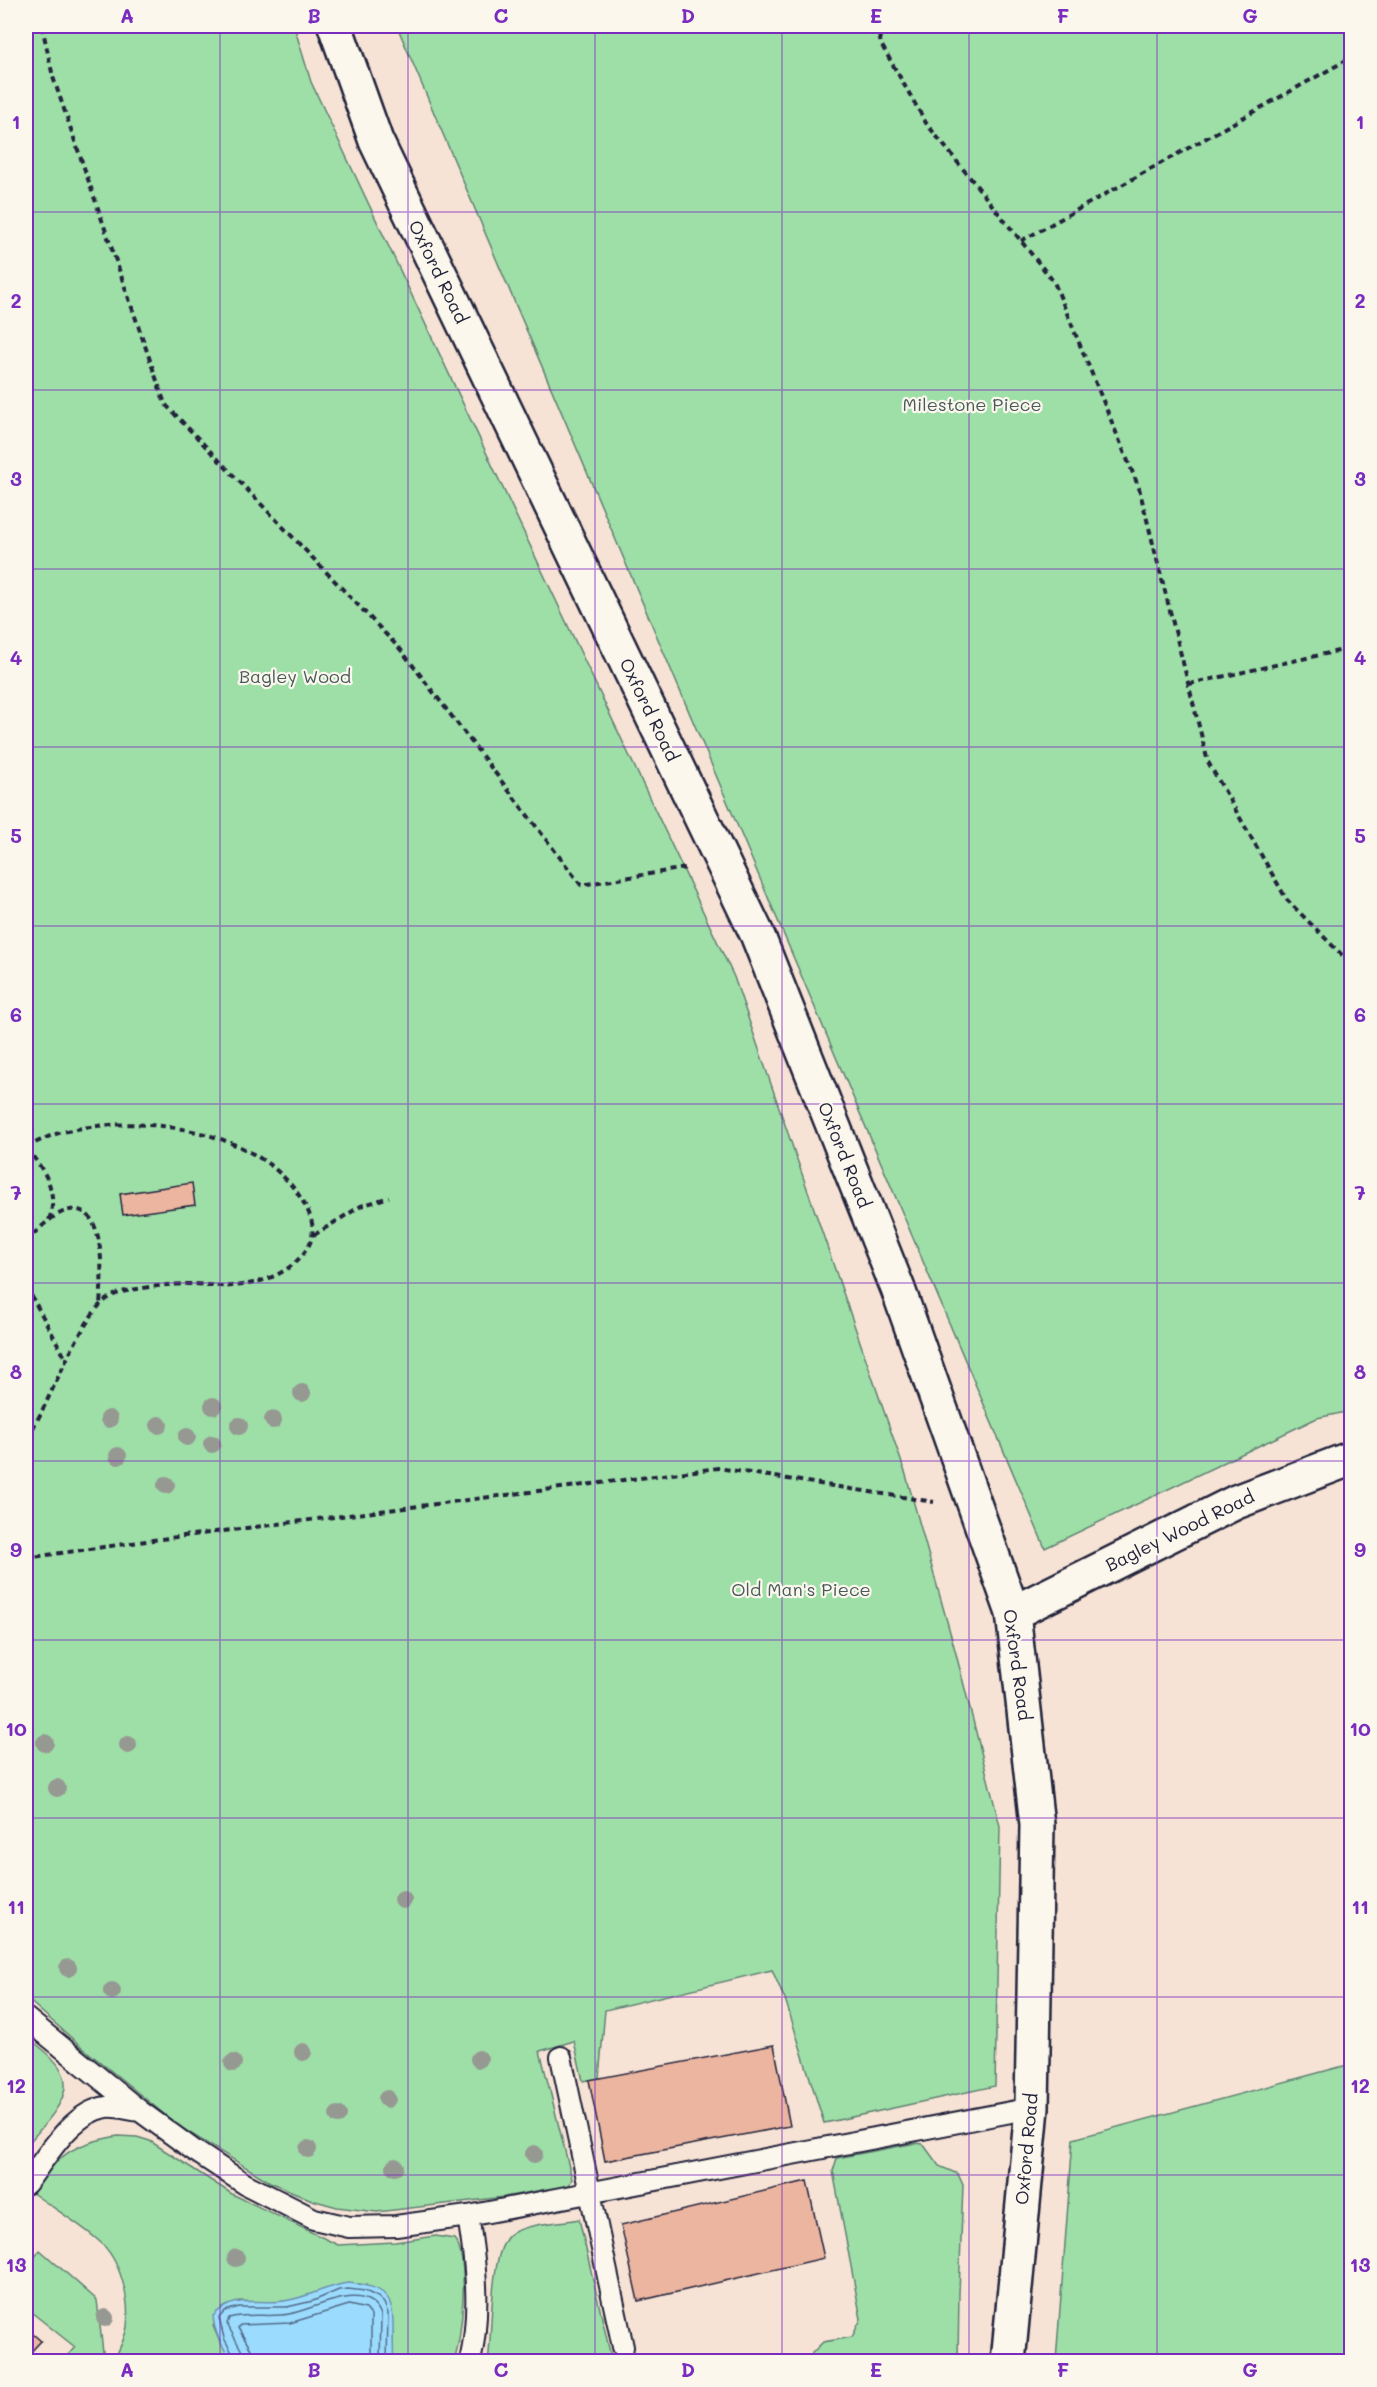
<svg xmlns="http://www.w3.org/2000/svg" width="1377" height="2387" font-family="Mali,sans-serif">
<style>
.green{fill:#9edfa8;stroke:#608072;stroke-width:1.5}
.water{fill:#9bdbfd;stroke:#6b91af;stroke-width:1.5}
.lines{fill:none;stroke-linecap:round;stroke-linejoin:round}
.shore{stroke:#526c89;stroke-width:1.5}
.building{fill:#ebb5a0;stroke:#22223b;stroke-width:1.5}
.service-casing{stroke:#22223b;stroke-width:24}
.minor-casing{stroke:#22223b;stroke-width:38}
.tertiary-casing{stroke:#22223b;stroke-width:38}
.path{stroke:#22223b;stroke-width:4;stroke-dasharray:6 4.5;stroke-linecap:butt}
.service{stroke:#fbf7ec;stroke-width:20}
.minor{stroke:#fbf7ec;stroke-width:33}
.tertiary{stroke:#fbf7ec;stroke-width:33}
.tree{fill:#969892}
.grid{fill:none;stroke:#7b2cbf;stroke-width:1.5;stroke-opacity:0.55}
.labels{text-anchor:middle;stroke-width:4.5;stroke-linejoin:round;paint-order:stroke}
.street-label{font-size:18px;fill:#22223b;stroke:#fbf7ec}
.park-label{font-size:18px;fill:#475b5c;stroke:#fbf7ec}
.neatline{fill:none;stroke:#7b2cbf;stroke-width:2}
.grid-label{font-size:20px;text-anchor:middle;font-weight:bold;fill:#7b2cbf}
</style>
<rect width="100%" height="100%" fill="#f6e3d5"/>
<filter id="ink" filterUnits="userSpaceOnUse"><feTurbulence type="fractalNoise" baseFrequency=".0167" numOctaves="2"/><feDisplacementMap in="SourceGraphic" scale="12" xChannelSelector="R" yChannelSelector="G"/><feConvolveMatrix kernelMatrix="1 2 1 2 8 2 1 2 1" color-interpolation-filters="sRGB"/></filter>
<g filter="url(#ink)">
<path class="green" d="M26,26H294L311,82L734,977L906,1475L955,1650L1000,1826L995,2086L824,2123L786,2002L772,1970L605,2010L599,2078L583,2081L574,2041L540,2051L572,2179L569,2185L504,2197L377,2212L337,2207L312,2200L270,2182L180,2127L83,2048L26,1998Z
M397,26H1351V1411L1317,1418L1045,1548Z
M26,2037C89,2079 66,2100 26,2146Z
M1351,2064V2361H1056L1073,2139Z
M118,2136L137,2137L150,2141L232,2194L338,2245L395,2242L436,2236L454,2239C470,2256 462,2339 454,2361H393V2333L366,2285C338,2280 314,2296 287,2301C271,2304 255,2302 239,2301L213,2326L219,2340L232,2361H120L115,2358C120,2348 125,2338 127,2327C130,2299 121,2260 99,2241C79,2223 53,2208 31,2192C60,2155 70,2144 118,2136Z
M916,2143L923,2144L939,2166L958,2174L963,2185L959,2293L958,2361H811L812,2353L823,2342L852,2337L861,2319L833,2171L837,2158Z
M579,2219L612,2361H488C493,2335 488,2243 514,2232C533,2223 559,2223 579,2219Z
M40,2250L97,2300L104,2361H63L75,2347L26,2308V2269Z"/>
<path class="water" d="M348,2283C387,2287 394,2295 393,2333C393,2343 394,2352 393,2361H232C222,2347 214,2333 213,2316C234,2293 257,2305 284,2301C307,2298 326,2286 348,2283Z"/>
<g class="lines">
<path class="shore" d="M237,2362L224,2338L219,2318L225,2311L239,2307H287L313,2301L339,2290L348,2289L365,2291L378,2297L384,2303L388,2313L387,2362
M244,2362L243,2353L227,2324L229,2318C249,2312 269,2318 289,2314C314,2310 367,2278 381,2315L380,2362
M253,2362L252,2351L238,2328L240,2325L290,2323L349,2305L366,2309L371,2315V2362"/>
</g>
<path class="building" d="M192,1183L195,1205L123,1215L120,1194Z
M774,2045L790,2126L605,2161L589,2080Z
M807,2181L824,2258L638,2301L621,2225Z
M26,2328L41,2341L29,2354L38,2362H26Z"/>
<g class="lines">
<g class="service-casing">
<path id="service" d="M26,2018L140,2111L192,2149L245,2184L314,2219L349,2227L396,2226L468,2216L1032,2108
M561,2057L623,2347
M26,2184C46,2158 72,2111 107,2107C117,2106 129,2110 140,2111
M468,2216C476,2265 481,2312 470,2362"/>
</g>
<g class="minor-casing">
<path id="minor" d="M1013,1613L1236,1502L1352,1458"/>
</g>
<g class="tertiary-casing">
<path id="tertiary" d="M335,26L376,141L757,934L898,1289L1013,1613L1037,1825L1032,2108L1008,2362"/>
</g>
<path class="path" d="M42,26L53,77L165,404L401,650L581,885L686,868
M877,26L881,44L926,123L1054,282L1139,488L1208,762L1287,900L1352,965
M1021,241L1352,57
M1189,684L1352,648
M26,1147C38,1142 50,1135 63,1132C140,1113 257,1127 302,1200C312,1216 318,1233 306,1250C290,1274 260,1284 232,1286C218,1287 204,1284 191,1284C173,1284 154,1286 137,1289C124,1291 114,1293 103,1302C94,1310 88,1321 82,1331C61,1366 47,1406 26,1440
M26,1148C44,1169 59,1191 49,1220
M314,1235L361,1206L389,1197
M26,1241C37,1231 49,1218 63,1212C108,1194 102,1281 100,1304
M26,1286L66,1359
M26,1558L153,1540L718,1468L934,1502"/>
<use href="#service" class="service"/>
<use href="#minor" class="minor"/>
<use href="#tertiary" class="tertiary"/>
</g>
<g class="tree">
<circle cx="302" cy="1393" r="9"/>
<circle cx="213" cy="1406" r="9"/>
<circle cx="109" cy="1419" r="9"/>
<circle cx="273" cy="1420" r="9"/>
<circle cx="159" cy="1425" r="9"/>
<circle cx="239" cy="1426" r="9"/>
<circle cx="187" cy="1437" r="9"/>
<circle cx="212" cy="1444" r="9"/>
<circle cx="118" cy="1456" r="9"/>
<circle cx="166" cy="1485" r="9"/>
<circle cx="45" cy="1743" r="9"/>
<circle cx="128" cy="1745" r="9"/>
<circle cx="57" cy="1788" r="9"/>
<circle cx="403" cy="1900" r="9"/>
<circle cx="68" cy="1968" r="9"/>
<circle cx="112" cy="1991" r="9"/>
<circle cx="303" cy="2052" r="9"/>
<circle cx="479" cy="2059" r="9"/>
<circle cx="233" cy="2063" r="9"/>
<circle cx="387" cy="2099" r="9"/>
<circle cx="338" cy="2115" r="9"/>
<circle cx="308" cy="2149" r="9"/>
<circle cx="534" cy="2154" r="9"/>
<circle cx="395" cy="2167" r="9"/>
<circle cx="236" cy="2258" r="9"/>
<circle cx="105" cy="2318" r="9"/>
</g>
</g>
<path class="grid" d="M220,26V2362M408,26V2362M595,26V2362M782,26V2362M969,26V2362M1157,26V2362M26,212H1352M26,390H1352M26,569H1352M26,747H1352M26,926H1352M26,1104H1352M26,1283H1352M26,1461H1352M26,1640H1352M26,1818H1352M26,1997H1352M26,2175H1352"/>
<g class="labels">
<g class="street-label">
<text transform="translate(438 272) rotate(64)" y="6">Oxford Road</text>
<text transform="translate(649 710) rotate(64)" y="6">Oxford Road</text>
<text transform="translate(844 1155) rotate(68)" y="6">Oxford Road</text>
<text transform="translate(1180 1531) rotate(-26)" y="6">Bagley Wood Road</text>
<text transform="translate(1017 1665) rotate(82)" y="6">Oxford Road</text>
<text transform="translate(1027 2149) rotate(-85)" y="6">Oxford Road</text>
</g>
<g class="park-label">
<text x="972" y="411">Milestone Piece</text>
<text x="295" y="683">Bagley Wood</text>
<text x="801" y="1596">Old Man's Piece</text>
</g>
</g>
<rect width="1377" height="2387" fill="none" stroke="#fbf7ec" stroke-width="66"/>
<rect x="33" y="33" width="1311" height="2321" class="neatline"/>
<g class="grid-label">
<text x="127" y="23">A</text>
<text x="314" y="23">B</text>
<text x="501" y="23">C</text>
<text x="688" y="23">D</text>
<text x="876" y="23">E</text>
<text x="1063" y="23">F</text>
<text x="1250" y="23">G</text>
<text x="16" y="129">1</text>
<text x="1360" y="129">1</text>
<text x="16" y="308">2</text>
<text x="1360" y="308">2</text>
<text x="16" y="486">3</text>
<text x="1360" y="486">3</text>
<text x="16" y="665">4</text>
<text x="1360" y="665">4</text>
<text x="16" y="843">5</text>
<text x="1360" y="843">5</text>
<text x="16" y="1022">6</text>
<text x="1360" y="1022">6</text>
<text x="16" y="1200">7</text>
<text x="1360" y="1200">7</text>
<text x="16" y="1379">8</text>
<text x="1360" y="1379">8</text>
<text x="16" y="1557">9</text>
<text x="1360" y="1557">9</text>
<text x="16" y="1736">10</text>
<text x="1360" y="1736">10</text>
<text x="16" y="1914">11</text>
<text x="1360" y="1914">11</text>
<text x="16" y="2093">12</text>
<text x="1360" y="2093">12</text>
<text x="16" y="2272">13</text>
<text x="1360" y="2272">13</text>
<text x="127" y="2377">A</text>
<text x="314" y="2377">B</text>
<text x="501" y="2377">C</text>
<text x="688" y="2377">D</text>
<text x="876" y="2377">E</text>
<text x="1063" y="2377">F</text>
<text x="1250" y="2377">G</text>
</g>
</svg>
